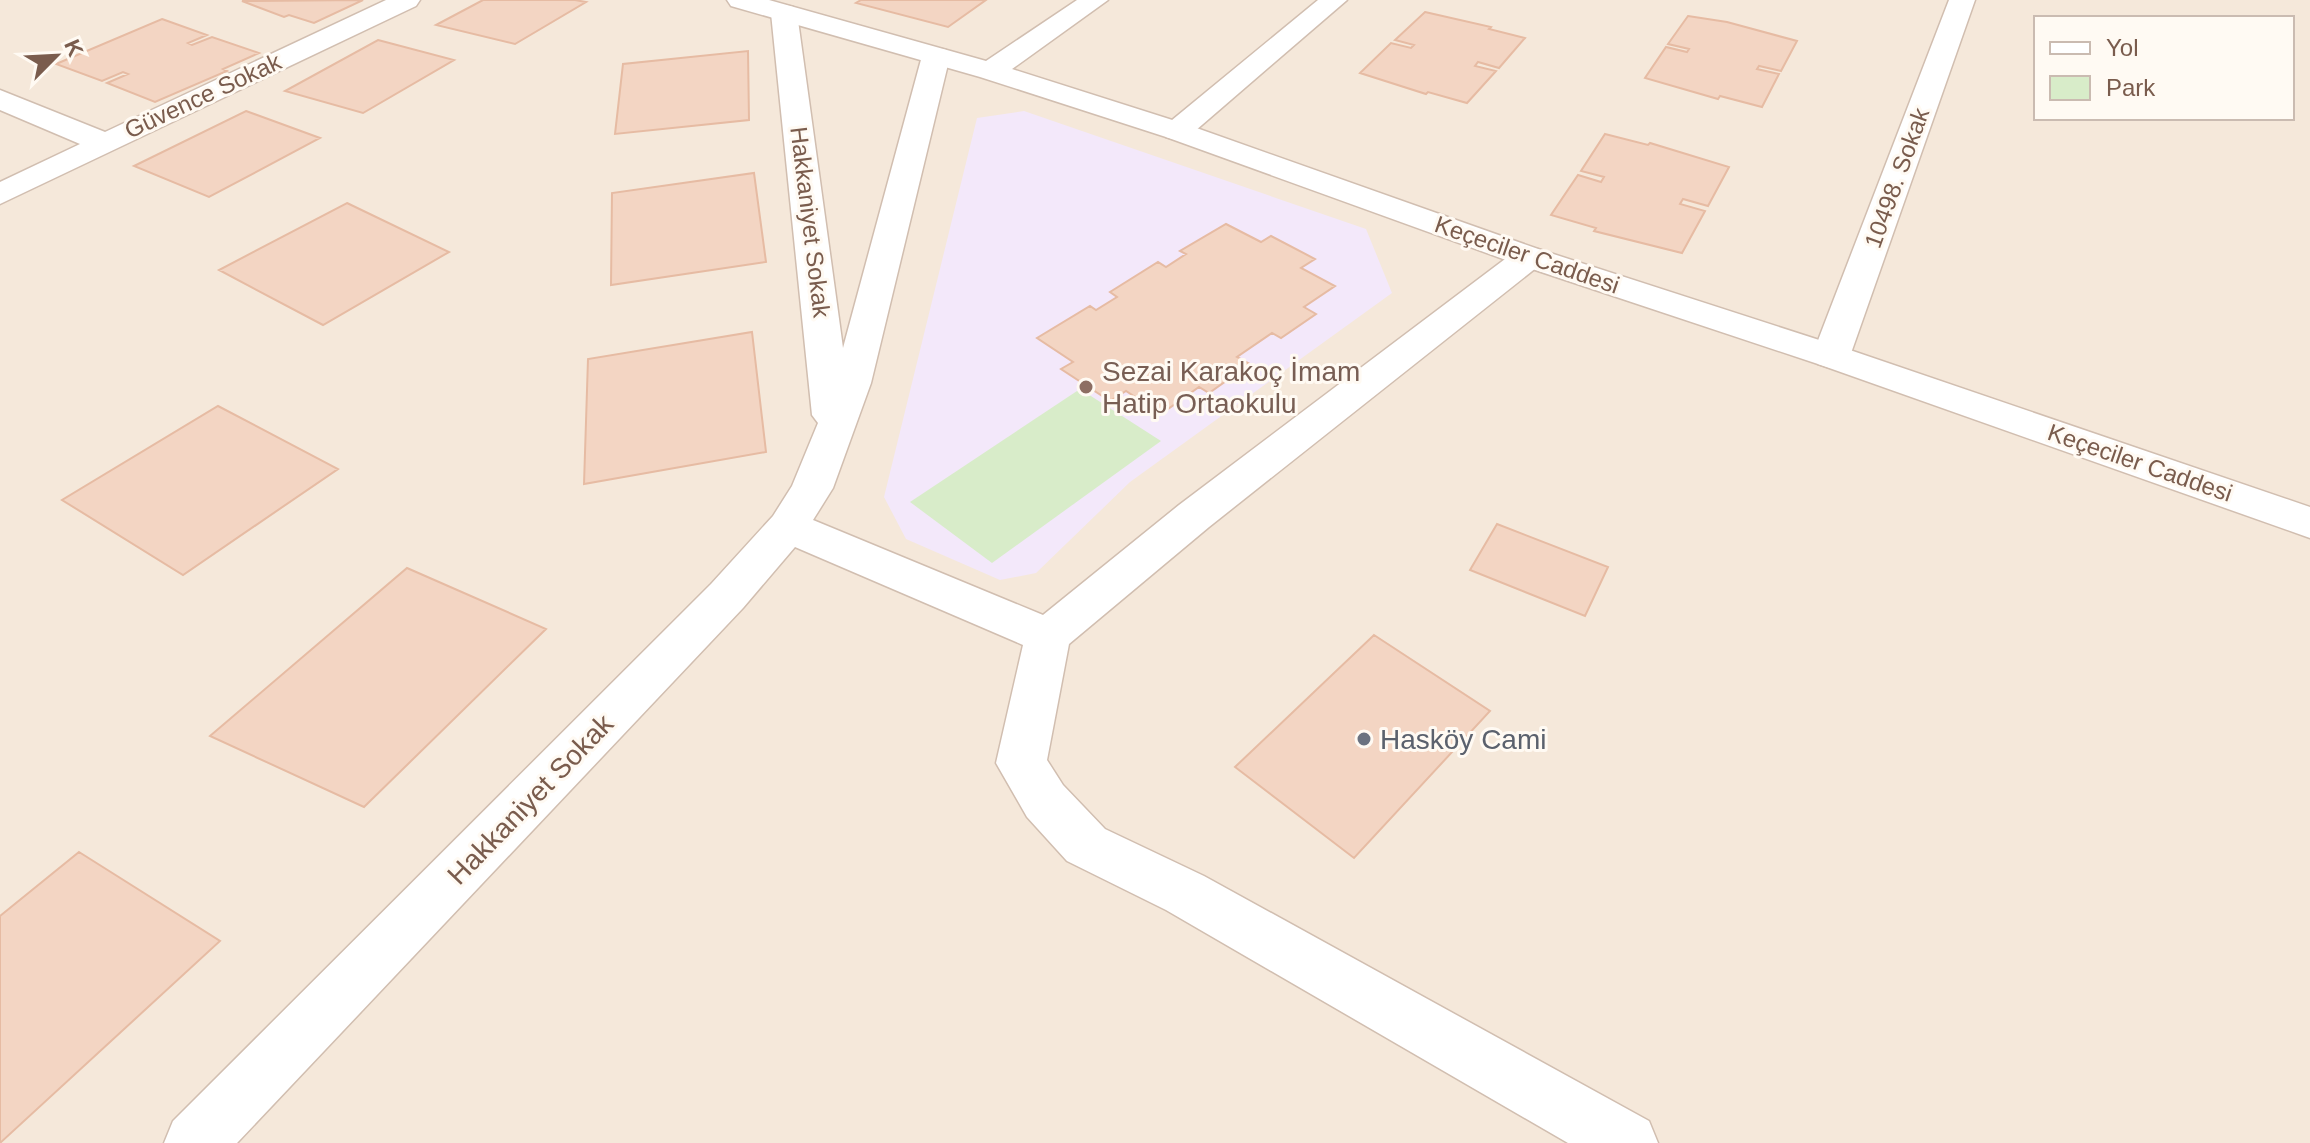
<svg xmlns="http://www.w3.org/2000/svg" width="2310" height="1143" font-family="Arial,sans-serif">
<style>
.residential{fill:#f5e8da;fill-rule:evenodd}
.education{fill:#f3e8fa}
.green{fill:#d8ecc9}
.building{fill:#f3d5c3;stroke:#e6bba3;stroke-width:2}
.lines{fill:none;stroke-linecap:round;stroke-linejoin:round}
.minor-casing{stroke:#d1beb0;stroke-width:3}
.tertiary-casing{stroke:#d1beb0;stroke-width:3}
.minor{fill:#fff;fill-rule:evenodd}
.tertiary{fill:#fff;fill-rule:evenodd}
.education-dot{fill:#8d6e63;stroke:#fffaf3;stroke-width:3}
.worship-dot{fill:#6b7280;stroke:#fffaf3;stroke-width:3}
.labels{text-anchor:middle;stroke-width:6;stroke-linejoin:round;paint-order:stroke}
.far-street-label{font-size:24px;fill:#7a5c4d;stroke:#fffaf3}
.education-label{font-size:28px;fill:#785e54;stroke:#fffaf3;text-anchor:start}
.worship-label{font-size:28px;fill:#5b616d;stroke:#fffaf3;text-anchor:start}
.street-label{font-size:28px;fill:#7a5c4d;stroke:#fffaf3}
</style>
<rect width="100%" height="100%" fill="#fdf6ec"/>
<path class="residential" d="M0,0H2310V1143H0ZM2036,18H2292V118H2036Z"/>
<path class="education" d="M1024,111L1366,229L1392,293L1130,482L1036,573L1000,580L906,539L884,497L977,118Z"/>
<path class="green" d="M1080,389L1161,441L992,563L910,502Z"/>
<path class="building" d="M363,0L314,23L289,15L284,17L242,1Z
M483,0H575L586,2L515,44L436,25Z
M861,0H986L948,27L856,3Z
M1425,12L1491,27L1489,29L1525,38L1499,68L1478,62L1475,66L1496,71L1467,103L1428,92L1426,94L1360,73L1391,43L1411,48L1414,45L1395,40Z
M1688,16L1727,22L1797,41L1781,71L1759,66L1757,69L1779,74L1762,107L1720,96L1718,99L1645,78L1666,47L1687,52L1689,49L1668,44Z
M162,19L207,35L188,43L192,45L212,37L259,53L223,69L227,71L155,102L107,83L128,74L123,72L102,81L56,64Z
M378,40L454,60L363,113L285,91Z
M748,51L749,120L615,134L623,64Z
M246,111L320,138L209,197L134,166Z
M1605,134L1648,145L1650,143L1729,167L1708,206L1683,199L1680,204L1705,211L1682,253L1594,231L1596,228L1551,215L1578,175L1601,182L1604,177L1581,171Z
M754,173L766,262L611,285L612,193Z
M347,203L449,252L323,325L219,270Z
M1226,224L1261,242L1271,236L1315,259L1301,268L1335,286L1304,307L1316,314L1281,338L1272,333L1237,357L1250,364L1209,393L1199,387L1161,414L1126,391L1110,401L1061,369L1073,362L1037,338L1090,306L1096,310L1117,297L1110,292L1158,262L1166,267L1186,254L1180,251Z
M752,332L766,452L584,484L588,359Z
M218,406L338,469L183,575L62,500Z
M1497,524L1608,567L1585,616L1470,570Z
M407,568L546,629L364,807L210,736Z
M1374,635L1490,711L1354,858L1235,767Z
M79,852L220,941L0,1143V916Z"/>
<g class="lines">
<g class="minor-casing">
<path id="minor" d="M386,0H420L416,6L0,204V182L80,144L0,110V90L105,132Z
M1318,0H1347L1188,137L1177,140L1166,137L1162,131L1166,125Z
M1949,0H1975L1850,356L1844,364L1831,368L1818,364L1812,356Z
M784,5L793,7L797,13L843,348L922,56L926,50L936,48L946,50L950,56L871,383L833,488L813,520L1043,615L1179,505L1517,250L1529,247L1541,250L1546,257L1541,264L1209,527L1069,644L1047,760L1063,785L1105,829L1204,876L1649,1121L1658,1143H1568L1166,910L1067,861L1027,817L996,763L1023,645L795,547L743,608L237,1143H164L173,1121L711,584L773,516L792,486L818,423L812,415L771,13L775,7Z"/>
</g>
<g class="tertiary-casing">
<path id="tertiary" d="M727,0H769L986,61L1077,0H1108L1012,69L1188,125L1541,250L1844,348L2310,507V538L1818,364L1517,264L1166,137L980,77L731,6Z"/>
</g>
<use href="#minor" class="minor"/>
<use href="#tertiary" class="tertiary"/>
</g>
<circle class="education-dot" cx="1086" cy="387" r="8"/>
<circle class="worship-dot" cx="1364" cy="739" r="8"/>
<g class="labels">
<g class="far-street-label">
<text transform="translate(203 96) rotate(-25)" y="8">Güvence Sokak</text>
<text transform="translate(1897 178) rotate(-70)" y="8">10498. Sokak</text>
<text transform="translate(810 222) rotate(83)" y="8">Hakkaniyet Sokak</text>
<text transform="translate(1527 255) rotate(19)" y="8">Keçeciler Caddesi</text>
<text transform="translate(2140 463) rotate(19)" y="8">Keçeciler Caddesi</text>
</g>
<g class="education-label">
<text x="1102" y="381">Sezai Karakoç İmam<tspan x="1102" dy="32">Hatip Ortaokulu</tspan></text>
</g>
<g class="worship-label">
<text x="1380" y="749">Hasköy Cami</text>
</g>
<g class="street-label">
<text transform="translate(530 799) rotate(-46)" y="10">Hakkaniyet Sokak</text>
</g>
</g>
<rect x="2034" y="16" width="260" height="104" fill="#fffaf3" stroke="#cabbb1" stroke-width="2"/>
<rect x="2050" y="42" width="40" height="12" fill="#ffffff" stroke="#cabbb1" stroke-width="2"/>
<text x="2106" y="56" font-size="24" fill="#7a5c4d">Yol</text>
<rect x="2050" y="76" width="40" height="24" fill="#d8ecc9" stroke="#cabbb1" stroke-width="2"/>
<text x="2106" y="96" font-size="24" fill="#7a5c4d">Park</text>
<g transform="translate(56 56) rotate(66)" stroke="#fffaf3" stroke-width="6" paint-order="stroke">
<path d="M0-6L14 30L0 20L-14 30Z" fill="#7a5c4d"/>
<text y="-12" font-size="22" font-weight="bold" text-anchor="middle" fill="#7a5c4d">K</text>
</g>
</svg>
